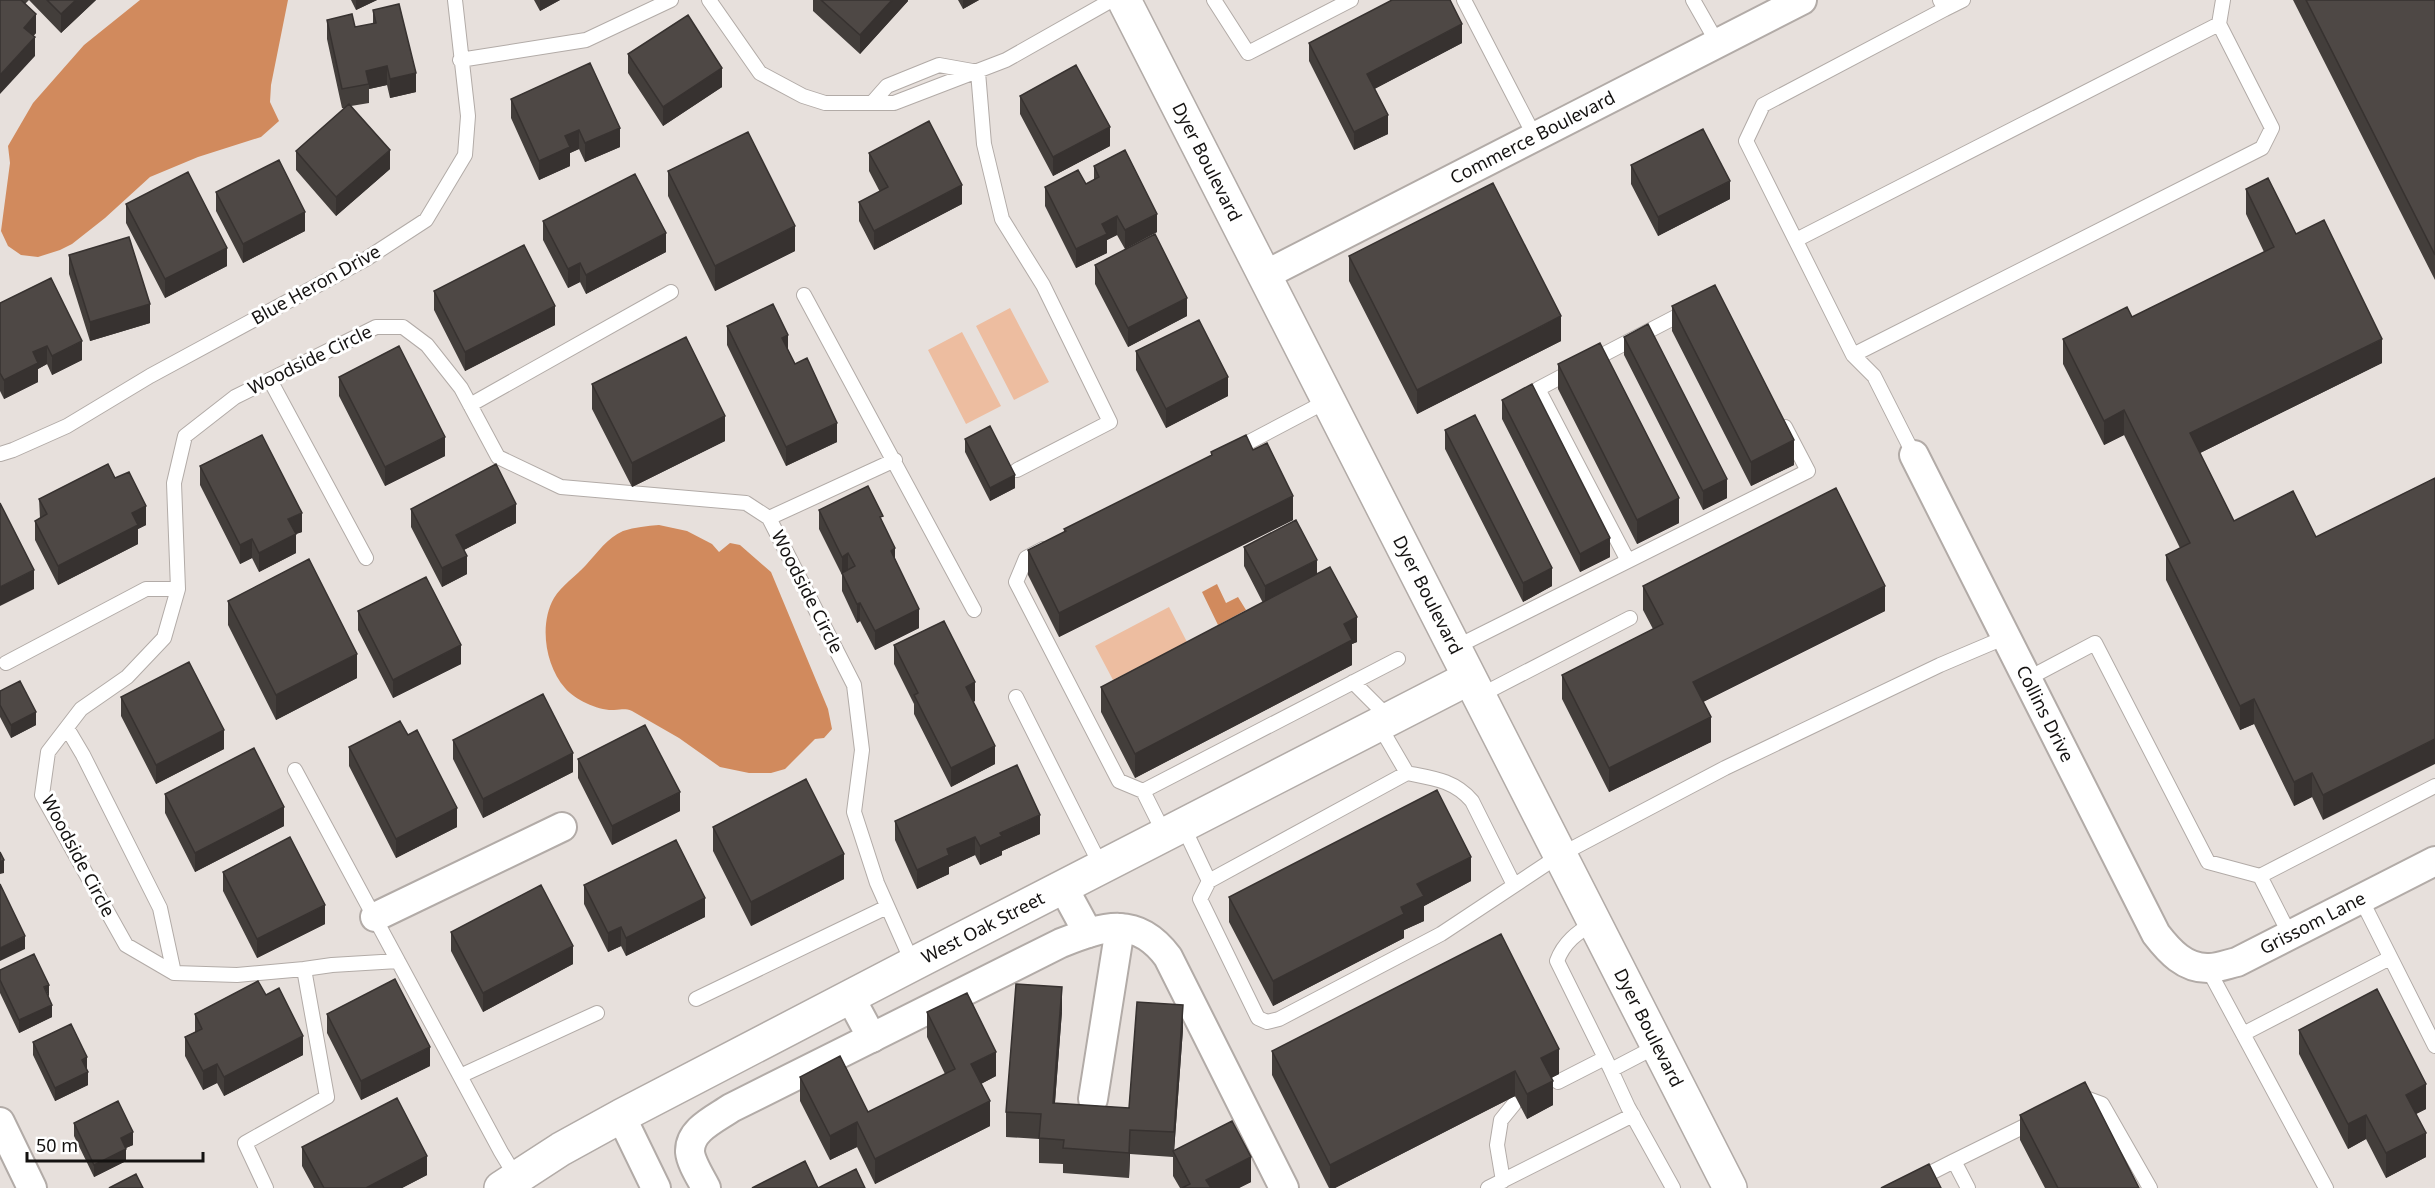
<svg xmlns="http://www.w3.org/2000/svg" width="2435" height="1188" font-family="'Noto Sans',sans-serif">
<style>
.green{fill:#edbda0}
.water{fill:#d18a5d}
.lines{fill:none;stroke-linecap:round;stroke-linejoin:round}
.service-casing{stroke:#b2aba7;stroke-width:16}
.minor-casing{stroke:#b2aba7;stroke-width:32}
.tertiary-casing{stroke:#b2aba7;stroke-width:36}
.secondary-casing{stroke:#b2aba7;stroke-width:36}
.service{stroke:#fff;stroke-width:14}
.minor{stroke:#fff;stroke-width:28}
.tertiary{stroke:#fff;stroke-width:33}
.secondary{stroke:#fff;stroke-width:33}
.wall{fill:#433e3b}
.shaded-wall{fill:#373230}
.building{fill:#4e4845;stroke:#373230;stroke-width:1.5}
.labels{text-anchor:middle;stroke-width:6;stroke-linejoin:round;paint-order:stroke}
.street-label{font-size:18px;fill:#141211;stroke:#fff}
</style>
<rect width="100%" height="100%" fill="#e7e0dc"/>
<path class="green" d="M1010,308L1049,382L1014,400L976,326Z
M962,332L1001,406L966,424L928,350Z
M1169,607L1187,642L1113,680L1095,646Z"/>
<path class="water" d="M140,0H288L271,85L270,102L279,121L261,137L198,157L150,177L105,218L72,244L60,250L38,257L21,255L8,246L1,231L10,163L8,146L33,103L84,45Z
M659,525L687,531L712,544L719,552L730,543L740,545L771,572L828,709L832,729L824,738L815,739L785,769L771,773H749L720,767L679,738L632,711C624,708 622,710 614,710C599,711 575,700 565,688C545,665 539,624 554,598C561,586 577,575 586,565C598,552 607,538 623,531C635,527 647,526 659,525Z
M1217,584L1226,603L1238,597L1246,610L1218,625L1202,592Z"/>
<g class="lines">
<g class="service-casing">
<path id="service" d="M709,0L760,73L803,96L825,103H894L1006,60L1112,0
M1214,0L1248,53L1351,0
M1464,0L1535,137
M1693,0L1718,44
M1945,9L1963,0
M2219,24L2223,0
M460,60L586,40L671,0
M872,103L887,86L939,65L978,72L984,144L1002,219L1043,285L1110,422L1017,470
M1796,240L2219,24L2272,128L2262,148L1853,355
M804,295L974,610
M1589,362L1687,311
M1572,371L1538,389L1628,561
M270,380L366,558
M470,405L671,292
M1234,450L1327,401
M0,454L13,450L67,426L150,376L366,259L426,220L465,155L468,116L455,0
M1914,455L1874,376L1853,355L1746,141L1763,105L1945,9L1940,0
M769,518L895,460
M1043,549L1026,558L1016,582L1119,781L1143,791L1398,659
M1454,648L1808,471L1785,427
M6,663L146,589H178
M2027,679L2095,643L2208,862L2260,876
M1353,682L1390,719
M1479,696L1630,618
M1016,697L1102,868
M67,728L83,755L160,908L174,973
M295,770L501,1152L516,1177
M1407,773C1432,778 1454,780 1472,801L1514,885
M1143,791L1165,835
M1183,826L1209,881L1200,899L1258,1018L1267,1022L1279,1019L1441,934L1560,855L1725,768L1940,665L2006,637
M1209,881L1407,773L1379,725
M2361,899L2435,1046
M1594,922C1577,933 1564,942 1557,961L1611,1070L1657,1046
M2290,935L2260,876L2435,786
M304,969L332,965L398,961
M2208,969L2326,1188
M696,999L887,907
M2243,1034L2390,958
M1611,1070L1628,1107L1673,1188
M460,1076L597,1013
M1558,1082L1605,1058
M2079,1099L2083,1097L2102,1104L2150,1188
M1954,1161L2035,1121
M1503,1181L1497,1145L1501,1120L1514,1104
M266,1188L245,1143L327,1097L304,969L237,975L174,973L126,945L42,795L48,752L81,709L127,677L164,638L178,589L174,483L185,436L235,397L376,327H403L427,345L461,388L498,457L561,487L746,503L769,518L854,685L862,750L854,812L877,883L913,964
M1488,1188L1633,1115
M1901,1188L1954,1161L1968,1188"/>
</g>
<g class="minor-casing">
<g id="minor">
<path id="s1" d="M1263,276L1802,0"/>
<path id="s2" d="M1914,455L2156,934C2169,951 2185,969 2209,968C2218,968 2228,964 2237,962L2435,861"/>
<path d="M1063,887L1088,933"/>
<path d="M375,917L562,827"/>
<path d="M850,997L872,1038"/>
<path d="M1093,1099L1120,928"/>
<path d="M621,1116L656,1188"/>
<path d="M0,1122L32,1188"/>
<path d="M706,1188C701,1178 691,1163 690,1152C689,1130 715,1119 731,1108L1061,943C1104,926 1137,915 1168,957L1284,1188"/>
</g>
</g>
<g class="tertiary-casing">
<g id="tertiary">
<path id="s3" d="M501,1188L561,1149L621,1116L913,964L1469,678"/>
</g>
</g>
<g class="secondary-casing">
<g id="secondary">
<path id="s4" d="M1124,0L1730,1188"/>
</g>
</g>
<use href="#service" class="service"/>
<use href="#minor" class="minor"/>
<use href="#tertiary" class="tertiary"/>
<use href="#secondary" class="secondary"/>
</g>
<path class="wall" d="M21,0H96L61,33L29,0L25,4L36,33L33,36L35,56Z
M351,0H377L356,10Z
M534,0H560L540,11Z
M813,0H908V1L860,54L813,11Z
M958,0H979L963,9Z
M2293,0H2435V280Z
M373,10L416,92L390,98L387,85L369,89V103L351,106L390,169L336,216L296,170V151L345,108H342L327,39V20L355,27L373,24Z
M1309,43H1462L1374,89L1388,134L1354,150L1309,61Z
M628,54L722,87L663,126L628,73Z
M1020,96L1110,146L1053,176L1020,114Z
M511,99L620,147L585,162L579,149L570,153V166L539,180L511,118Z
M869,153L962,204L874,250L859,221V202L880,192L869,171Z
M1631,165L1730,199L1658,236L1631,184Z
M1094,166L1157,232L1125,249L1117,235L1107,240V253L1076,268L1045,206V187L1086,184L1094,180Z
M668,171L795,251L715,291L668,196Z
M2246,189L2296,234L2382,363L2200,453L2234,521L2316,537L2435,478L2323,820L2312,797L2294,806L2254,724L2240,730L2166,580V555L2180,548L2124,435L2104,445L2063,364V339L2132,317L2264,252L2246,214Z
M216,192L305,231L243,263L216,211Z
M126,204L227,266L165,298L126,223Z
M543,221L666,252L586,294L580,282L568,288L543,240Z
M69,255L150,323L90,341L69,274Z
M1349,256L1561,341L1417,414L1349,281Z
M1095,265L1187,316L1128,347L1095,284Z
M434,291L555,325L465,371L434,310Z
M0,303L82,360L52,375L47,364L38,369V382L4,399L0,391Z
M1672,306L1794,465L1751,486L1672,331Z
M727,326L788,350L837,442L786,466L727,345Z
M1624,337L1727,498L1703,510L1624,355Z
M1136,351L1228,396L1166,428L1136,370Z
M1558,364L1679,523L1637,544L1558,389Z
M339,377L445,456L385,486L339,396Z
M592,384L725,441L632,487L592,409Z
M1502,400L1610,557L1580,572L1502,419Z
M1445,430L1552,586L1523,602L1445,449Z
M965,439L1015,488L990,501L965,452Z
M1253,450L1293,520L1059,637L1028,575V550L1064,532V529L1211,456V452Z
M200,466L302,532L296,534V553L259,572L252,558L240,564L200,485Z
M115,478L146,525L138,529V544L58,585L35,540V521L40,518L39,499Z
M411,509L516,523L464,550L467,574L442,587L411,527Z
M819,510L883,524L919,628L875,650L860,621L857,623L842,591V575L819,529Z
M1244,547L1317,575L1357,642L1352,644V665L1135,778L1101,712V687L1263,603L1244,566Z
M1643,586L1885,611L1703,702L1711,742L1609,792L1562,699V675L1653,629L1643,610Z
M228,601L357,678L276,720L228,625Z
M358,611L461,664L393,698L358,630Z
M894,645L975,701L973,702L995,764L951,787L914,714V704L894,664Z
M0,691L36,725L11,738L0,717Z
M121,697L224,749L156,784L121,716Z
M453,740L573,772L483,818L453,759Z
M349,747L457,827L396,858L349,766Z
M578,759L680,811L612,845L578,778Z
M165,794L284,826L195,872L165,813Z
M895,821L1040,834L1002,851V855L980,865L975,855L949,867V874L917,889L895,840Z
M713,827L844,879L751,926L713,851Z
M223,872L325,924L257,958L223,891Z
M1471,881L1424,906V921L1404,930V938L1273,1006L1229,922V897Z
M584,885L705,917L626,956L621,946L608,952L584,904Z
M451,932L573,964L483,1012L451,951Z
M0,970L49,998L52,1017L19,1033L0,993Z
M266,995L303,1055L224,1096L217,1083L203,1090L185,1056V1037L195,1032V1014Z
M1062,1011L1055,1103L1129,1108L1183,1029L1174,1151L1251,1182L1239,1188H1180L1173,1176V1157L1130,1154L1129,1178L1063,1173V1164L1039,1163V1139L1006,1137V1112Z
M927,1012L996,1076L981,1084L990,1126L875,1184L857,1147L830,1160L800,1101V1077L868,1112L945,1074L927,1037Z
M327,1014L430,1066L361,1100L327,1033Z
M2299,1030L2426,1109L2416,1114L2426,1157L2386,1178L2366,1139L2348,1149L2299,1054Z
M33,1042L87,1070L88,1085L55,1101L33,1055Z
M1272,1051L1559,1074L1551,1078L1553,1105L1527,1119L1515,1096L1335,1188H1329L1272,1075Z
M2020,1115L2139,1188H2045L2020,1140Z
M74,1123L133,1145L126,1148V1161L94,1177L74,1136Z
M302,1147L427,1175L402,1188H314L302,1166Z"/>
<path class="shaded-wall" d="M76,0H96L61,33V14Z
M356,0H377L356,10Z
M540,0H560L540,11Z
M892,0H908V1L860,54V35Z
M963,0H979L963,9Z
M36,14V33L24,46V28Z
M1462,24V43L1367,93V74Z
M35,37V56L0,94V75Z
M387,66V85L369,89V84L366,71Z
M722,68V87L663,126V107Z
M416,73V92L390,98V79Z
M1388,115V134L1354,150V132Z
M1110,127V146L1053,176V157Z
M620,128V147L585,162V143Z
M579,130V149L570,153V166L539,180V161L565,136Z
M390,150V169L336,216V197Z
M1730,181V199L1658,236V217Z
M962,185V204L874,250V231Z
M305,212V231L243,263V244Z
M1157,214V232L1125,249V230Z
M1117,216V235L1107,240V253L1076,268V249L1102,224Z
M795,226V251L715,291V266Z
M666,233V252L586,294V275Z
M227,248V266L165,298V279Z
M580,263V282L568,288V269Z
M1187,298V316L1128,347V328Z
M150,304V323L90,341V322Z
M555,306V325L465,371V352Z
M1561,316V341L1417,414V390Z
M788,335V354L782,338Z
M2382,339V363L2190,458V433Z
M82,341V360L52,375V356Z
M47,346V364L38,369V382L4,399V380L33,352Z
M1228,377V396L1166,428V409Z
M2124,410V435L2104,445V421Z
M725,416V441L632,487V463Z
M837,423V442L786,466V447Z
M445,437V456L385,486V467Z
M1794,440V465L1751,486V462Z
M1015,475V488L990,501V488Z
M1727,479V498L1703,510V491Z
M1293,496V520L1059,637V613Z
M1679,498V523L1637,544V520Z
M516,504V523L456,554V535Z
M146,506V525L138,529V544L58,585V566L132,513Z
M302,513V532L296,534V553L259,572V553L288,519Z
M1610,538V557L1580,572V554Z
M252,539V558L240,564V545Z
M895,548V567L891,551Z
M848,553V572L842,573V557Z
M467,556V574L442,587V568Z
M1317,560V579L1265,605V586Z
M1552,568V586L1523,602V583Z
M34,570V589L0,606V587Z
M1885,586V611L1693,707V682Z
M860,603V621L857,623V604Z
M919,609V628L875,650V631Z
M1357,617V642L1352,644V665L1135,778V754L1344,624Z
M461,645V664L393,698V680Z
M357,654V678L276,720V695Z
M975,682V701L966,706V687Z
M2254,699V724L2240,730V706Z
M36,712V725L11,738V725Z
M1711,717V742L1609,792V768Z
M224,730V749L156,784V765Z
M2435,739V764L2323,820V795Z
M995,746V764L951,787V768Z
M573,753V772L483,818V799Z
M2312,773V797L2294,806V782Z
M680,792V811L612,845V826Z
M284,807V826L195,872V853Z
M457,808V827L396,858V839Z
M1040,815V834L1002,851V855L980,865V846L1000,833Z
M975,837V855L949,867V874L917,889V870L947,849Z
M844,854V879L751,926V902Z
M1471,857V881L1424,906V921L1404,930V938L1273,1006V981L1401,907L1417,884Z
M4,860V873L0,874V862Z
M705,898V917L626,956V938Z
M325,905V924L257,958V939Z
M621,927V946L608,952V933Z
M25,936V949L0,961V948Z
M573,946V964L483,1012V993Z
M49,985V997L44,987Z
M1062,987V1011L1053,1127V1103Z
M52,1005V1017L19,1033V1020Z
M1183,1005V1029L1174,1152V1132Z
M303,1036V1055L224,1096V1077Z
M430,1047V1066L361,1100V1081Z
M1559,1049V1074L1541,1083V1058Z
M996,1052V1076L971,1089V1064Z
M87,1057V1070L82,1060Z
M217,1064V1083L203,1090V1071Z
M1515,1071V1096L1335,1188H1330V1165Z
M88,1072V1085L55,1101V1088Z
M1553,1081V1105L1527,1119V1094Z
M2426,1084V1109L2406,1119V1095Z
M990,1101V1126L875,1184V1159Z
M2366,1115V1139L2348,1149V1124Z
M857,1122V1147L830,1160V1136Z
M1130,1130V1154L1129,1178V1153Z
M133,1132V1145L121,1150V1138Z
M2426,1133V1157L2386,1178V1153Z
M126,1149V1161L94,1177V1165Z
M427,1156V1175L402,1188H366Z
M1251,1157V1182L1239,1188H1206V1180Z"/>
<path class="building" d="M0,0H21L36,14L24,28L35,37L0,75Z
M47,0H76L61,14Z
M821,0H892L860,35Z
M1392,0H1450L1462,24L1367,74L1388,115L1354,132L1309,43Z
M2306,0H2435V255Z
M399,4L416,73L390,79L387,66L366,71L369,84L342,89L327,20L352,14L355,27L376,23L373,10Z
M688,15L722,68L663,107L628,54Z
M590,63L620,128L585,143L579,130L565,136L570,147L539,161L511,99Z
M1076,65L1110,127L1053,157L1020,96Z
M349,104L390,150L336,197L296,151Z
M929,121L962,185L874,231L859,202L888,187L869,153Z
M1703,129L1730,181L1658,217L1631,165Z
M748,132L795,226L715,266L668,171Z
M1125,150L1157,214L1125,230L1117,216L1102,224L1107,234L1076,249L1045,187L1078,170L1086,184L1099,177L1094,166Z
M279,160L305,212L243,244L216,192Z
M188,172L227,248L165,279L126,204Z
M635,174L666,233L586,275L580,263L568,269L543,221Z
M2268,178L2296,234L2324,220L2382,339L2190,433L2234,521L2293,491L2316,537L2435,478V739L2323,795L2312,773L2294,782L2254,699L2240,706L2166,555L2190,543L2124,410L2104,421L2063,339L2127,307L2132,317L2274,247L2246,189Z
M1493,183L1561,316L1417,390L1349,256Z
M1155,234L1187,298L1128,328L1095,265Z
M129,237L150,304L90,322L69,255Z
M524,245L555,306L465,352L434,291Z
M51,278L82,341L52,356L47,346L33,352L38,363L4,380L0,373V303Z
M1715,285L1794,440L1751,462L1672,306Z
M773,304L788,335L782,338L795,364L807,358L837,423L786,447L727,326Z
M1199,320L1228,377L1166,409L1136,351Z
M1648,324L1727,479L1703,491L1624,337Z
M686,337L725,416L632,463L592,384Z
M1600,343L1679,498L1637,520L1558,364Z
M399,346L445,437L385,467L339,377Z
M1532,384L1610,538L1580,554L1502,400Z
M1475,415L1552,568L1523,583L1445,430Z
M990,426L1015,475L990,488L965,439Z
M262,435L302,513L288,519L296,534L259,553L252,539L240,545L200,466Z
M1246,435L1253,450L1267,443L1293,496L1059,613L1028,550L1066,531L1064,529L1212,455L1211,452Z
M108,464L115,478L129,472L146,506L132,513L138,525L58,566L35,521L47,514L39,499Z
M496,464L516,504L456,535L467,556L442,568L411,509Z
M868,486L883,516L880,517L895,548L891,551L919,609L875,631L860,603L857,604L842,573L855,566L848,553L842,557L819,510Z
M1836,488L1885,586L1693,682L1711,717L1609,768L1562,675L1663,624L1643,586Z
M0,503L34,570L0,587Z
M1296,520L1317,560L1265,586L1244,547Z
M309,559L357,654L276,695L228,601Z
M1330,567L1357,617L1344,624L1352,640L1135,754L1101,687Z
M426,577L461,645L393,680L358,611Z
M944,621L975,682L966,687L995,746L951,768L914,695L918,693L894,645Z
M189,662L224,730L156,765L121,697Z
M20,681L36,712L11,725L0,705V691Z
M543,694L573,753L483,799L453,740Z
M400,721L408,735L417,730L457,808L396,839L349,747Z
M645,725L680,792L612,826L578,759Z
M254,748L284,807L195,853L165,794Z
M1017,765L1040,815L1000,833L1002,836L980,846L975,837L947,849L949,855L917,870L895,821Z
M806,779L844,854L751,902L713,827Z
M1437,790L1471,857L1417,884L1424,896L1401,907L1404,914L1273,981L1229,897Z
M290,837L325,905L257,939L223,872Z
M676,840L705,898L626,938L621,927L608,933L584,885Z
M0,852L4,860L0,862Z
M0,884L25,936L0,948Z
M541,885L573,946L483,993L451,932Z
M1501,934L1559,1049L1541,1058L1553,1081L1527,1094L1515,1071L1330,1165L1272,1051Z
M34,954L49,985L44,987L52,1005L19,1020L0,980V970Z
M395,979L430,1047L361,1081L327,1014Z
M258,981L266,995L279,988L303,1036L224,1077L217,1064L203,1071L185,1037L202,1029L195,1014Z
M1016,984L1062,987L1053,1103L1129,1108L1137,1002L1183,1005L1174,1132L1130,1130L1129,1153L1063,1148L1064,1140L1039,1138L1041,1114L1006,1112Z
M2377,989L2426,1084L2406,1095L2426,1133L2386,1153L2366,1115L2348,1124L2299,1030Z
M967,993L996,1052L971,1064L990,1101L875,1159L857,1122L830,1136L800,1077L840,1056L868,1112L955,1069L927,1012Z
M71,1024L87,1057L82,1060L88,1072L55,1088L33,1042Z
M2085,1082L2139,1188H2058L2020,1115Z
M397,1098L427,1156L366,1188H324L302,1147Z
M118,1101L133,1132L121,1138L126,1149L94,1165L74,1123Z
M1232,1121L1251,1157L1206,1180L1211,1188H1182L1190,1184L1173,1151Z
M805,1161L818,1188L856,1169L865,1188H752Z
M1929,1164L1941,1188H1881Z
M136,1174L143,1188H109Z"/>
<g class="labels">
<g class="street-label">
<text dy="6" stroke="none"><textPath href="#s1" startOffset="303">Commerce Boulevard</textPath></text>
<text dy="6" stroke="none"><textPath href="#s4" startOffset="182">Dyer Boulevard</textPath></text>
<text transform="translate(316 285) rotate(-29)" y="6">Blue Heron Drive</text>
<text transform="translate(310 360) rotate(-26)" y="6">Woodside Circle</text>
<text transform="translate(807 592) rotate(63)" y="6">Woodside Circle</text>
<text dy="6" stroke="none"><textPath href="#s4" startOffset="668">Dyer Boulevard</textPath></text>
<text dy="6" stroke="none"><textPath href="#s2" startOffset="290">Collins Drive</textPath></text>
<text transform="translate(78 856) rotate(62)" y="6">Woodside Circle</text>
<text dy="6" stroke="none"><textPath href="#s2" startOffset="716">Grissom Lane</textPath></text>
<text dy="6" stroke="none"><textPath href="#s3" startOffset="548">West Oak Street</textPath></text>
<text dy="6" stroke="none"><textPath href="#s4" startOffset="1154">Dyer Boulevard</textPath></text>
</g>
</g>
<path d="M27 1152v9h176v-9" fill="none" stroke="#141211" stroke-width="3"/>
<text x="36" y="1152" font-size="18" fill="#141211" stroke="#ffffff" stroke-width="4.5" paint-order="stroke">50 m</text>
</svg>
